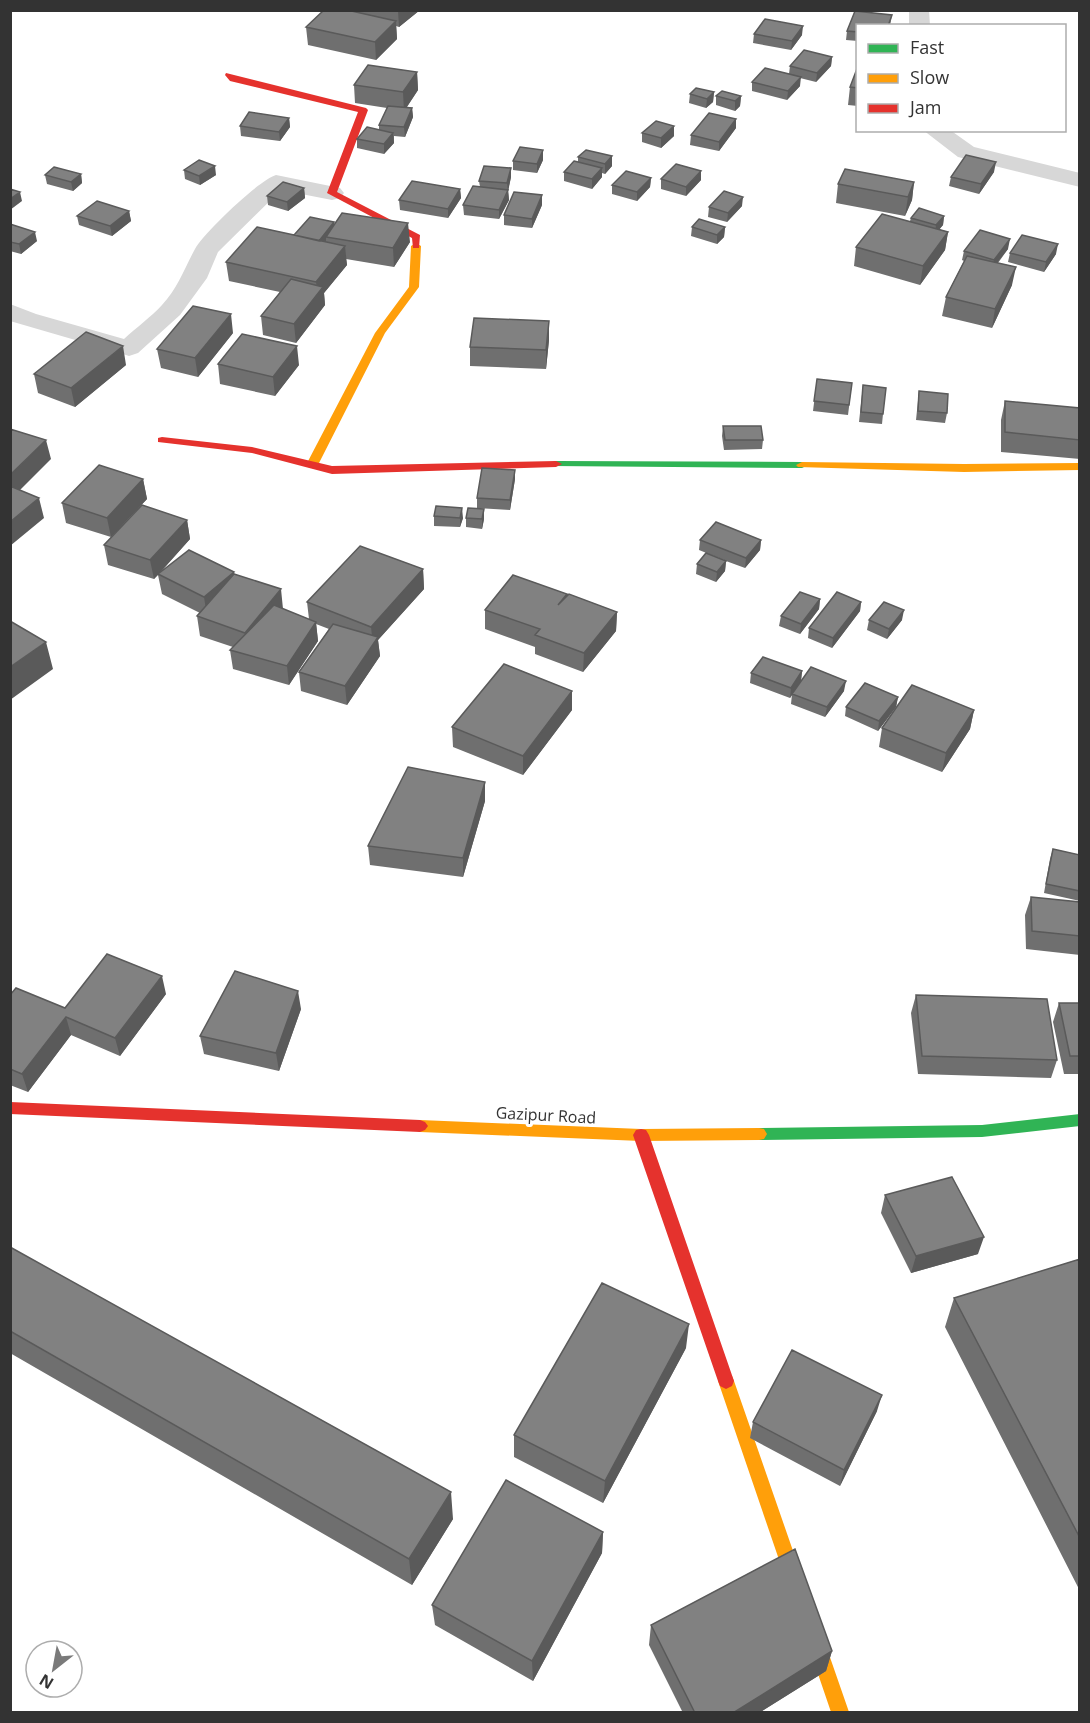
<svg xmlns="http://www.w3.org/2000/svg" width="1090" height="1723" font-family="'Open Sans',sans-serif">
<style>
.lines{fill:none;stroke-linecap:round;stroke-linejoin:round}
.street{fill:#d7d7d7;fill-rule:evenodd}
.fast{fill:#30b455;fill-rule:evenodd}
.slow{fill:#ff9f0a;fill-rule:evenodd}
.jam{fill:#e5322d;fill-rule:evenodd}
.wall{fill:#6f6f6f}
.shaded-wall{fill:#5a5a5a}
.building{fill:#818181;stroke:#5a5a5a;stroke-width:1.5}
.labels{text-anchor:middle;stroke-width:6;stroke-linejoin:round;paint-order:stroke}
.street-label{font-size:16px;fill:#333;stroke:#fff}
</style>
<rect width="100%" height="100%" fill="#fff"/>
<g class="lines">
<path class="street" d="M909,10H929L930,26H909Z
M923,130H950L974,147L1080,173V187L958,157Z
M276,175L340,188L344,193L340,198L332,200L281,190L218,252L207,278L180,315L138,353L129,356L120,353L10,321V304L36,314L124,339C137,327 151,317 162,305C178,288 184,269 195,249C203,234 260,179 276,175Z"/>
<path class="fast" d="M556,461L802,462L808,465L802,468L552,466V462Z
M1080,1114V1126L982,1137L759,1140L754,1139L751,1134L754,1129L759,1128L982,1125Z"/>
<path class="slow" d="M416,243L421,246L419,287L385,333L318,465L312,468L308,467L306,465L375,333L409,287L411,246Z
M802,462L964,464L1080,463V470L964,472L798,467L796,465Z
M420,1120L641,1129L759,1128L764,1129L767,1134L764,1139L759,1140L641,1141L420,1132L415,1130L412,1126L415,1122Z
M726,1373L732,1376L734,1381L849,1712H831L718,1381L720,1376Z"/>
<path class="jam" d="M226,73L366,108L368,110L337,192L420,235L419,248H413L412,238L327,193L358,112L230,81L225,75Z
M162,437L252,447L332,466L556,461L562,464L556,467L332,474L252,453L158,442V438Z
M10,1102L420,1120L425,1122L428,1126L425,1130L420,1132L10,1114Z
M641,1129L646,1130L649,1135L734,1381L732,1386L726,1389L720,1386L718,1381L633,1135L636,1130Z"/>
</g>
<path class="wall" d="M324,10H420L399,27L396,26L397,39L376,60L308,45L306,27Z
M855,11L892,15L890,26H858V41L846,40L847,31Z
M754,34L802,35L791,50L753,43Z
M832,57L831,66L816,82L800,78V86L787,100L752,91V82L789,74L790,66Z
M858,66V106L848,105L850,87Z
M417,72L418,90L407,107L412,108L413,117L405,137L394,136V143L384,154L357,148V139L379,130V125L387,108L355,103L354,85Z
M714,92L713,102L706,108L689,103L690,94Z
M716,96H741L740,106L735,111L716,105Z
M289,118L290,127L280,141L241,136L240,126Z
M674,126V136L661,148L642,142V133Z
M736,128L719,151L690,145L691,135Z
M612,156V166L605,174L602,173V177L592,189L564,181V172L578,162V157Z
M543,160L537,173L513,170V161Z
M184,170L216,175L200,185L185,179Z
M994,172L979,194L949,186L951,177Z
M81,174L82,183L73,191L47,184L45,175Z
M511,177L508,190L509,200L499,219L464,215L463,205L480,187L479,181Z
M651,178L650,187L637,201L612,194V185Z
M661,179L701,180L686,196L661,189Z
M914,182L912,200L905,216L836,203L838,184Z
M304,188L305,198L288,211L268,205L267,196Z
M460,189L461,198L448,218L400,210L399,200Z
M542,205L532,228L504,225V215Z
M742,206L727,222L708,217L709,207Z
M129,211L131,221L112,236L79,225L77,216Z
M944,216L943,225L939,229L948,232L945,250L920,285L854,266L856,247L910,221L911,218Z
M10,224L37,241L21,254L10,251Z
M334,225L410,242L394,267L346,259L347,265L324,293L325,305L296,343L263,335L261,316L280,292L229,281L226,262L294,235Z
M692,227H725L724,237L717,244L691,236Z
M1008,249L998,263L1012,285L992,328L942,316L946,297L964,261L962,260L964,251Z
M1010,253L1056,254L1044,272L1008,262Z
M233,333L198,377L161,368L157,349Z
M549,340L546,369L470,366V347Z
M218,364L299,365L275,396L220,384Z
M126,365L75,407L38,393L34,374Z
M817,379L852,383L848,415L813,411Z
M863,385L883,414L882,424L859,422Z
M919,391L947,413L945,423L916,420Z
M1005,401L1080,408V459L1001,452V420Z
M723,426L763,440L762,449L724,450L722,436Z
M143,479L147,499L111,537L66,523L62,503Z
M515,479L510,510L477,508V498Z
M484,509V519L482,529L466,527V518Z
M434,516L463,518L460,527L434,526Z
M187,520L190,539L159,574L234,572V574L283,609L309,619L307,602L423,569L424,589L378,640L380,656L347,705L301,691L299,672L329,629L316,624L318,641L289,685L233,669L230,650L233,647L200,636L197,616L200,613L162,594L158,575L154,579L108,565L104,545Z
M700,540H761L760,550L745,568L726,561L725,571L716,582L696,574L697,564L724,560L699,550Z
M567,594V596L617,612L616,631L583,672L535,654V647L485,629V610Z
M820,599L819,609L800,634L779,626L781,616Z
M861,602L860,611L832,648L808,638L809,628Z
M869,620H902L887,639L867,630Z
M802,671L801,681L790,698L750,683L751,673Z
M572,691V710L523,775L453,747L452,727Z
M844,691L825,717L791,704L792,694Z
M898,697L896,707L878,731L845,716L846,707Z
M974,710L970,729L942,772L879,747L882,728Z
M485,782V801L463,877L370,865L368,846Z
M1053,849L1080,855V901L1044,893L1050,859Z
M1031,897L1080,902V955L1026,949L1025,915Z
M166,994L120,1056L71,1035L28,1092L10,1085V995L65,1008Z
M916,995L1057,1060L1051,1078L918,1074L911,1013Z
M1059,1003H1080V1074H1064L1053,1022Z
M301,1009L279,1071L204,1054L200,1036Z
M885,1195L978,1254L911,1273L881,1213Z
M10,1247L453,1519L412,1585L10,1353Z
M1080,1259V1591L945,1327L954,1298Z
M686,1348L603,1503L514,1457V1435Z
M877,1411L840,1486L750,1438L753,1422Z
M603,1532L602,1553L533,1681L435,1625L432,1605Z
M651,1625L832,1651L826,1671L759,1713H683L649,1645Z"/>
<path class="shaded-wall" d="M398,10H420L399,27Z
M396,21L397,39L376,60L375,42Z
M803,26L802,35L791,50L792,41Z
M832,57L831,66L816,82L817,73Z
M417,72L418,90L404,111L403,92Z
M801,77L800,86L787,100L788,91Z
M714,92L713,102L706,108L707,99Z
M741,96L740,106L735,111V101Z
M412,108L413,117L405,137L404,127Z
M289,118L290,127L280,141L279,132Z
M736,119V128L719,151V142Z
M674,126V136L661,148V138Z
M393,133L394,143L384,154V144Z
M543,150V160L537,173V164Z
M612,156V166L605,174V164Z
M996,162L994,172L979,194L981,184Z
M215,166L216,175L200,185L199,176Z
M511,168V177L508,192V190L509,200L499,219V210L508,192L507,183Z
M602,168V177L592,189V179Z
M701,171V180L686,196V187Z
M81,174L82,183L73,191L71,182Z
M651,178L650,187L637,201V192Z
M914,182L912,200L905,216L908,197Z
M304,188L305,198L288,211L287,202Z
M460,189L461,198L448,218V209Z
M20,192L22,201L10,210V199Z
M542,195V205L532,228V219Z
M743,197L742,206L727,222L728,213Z
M129,211L131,221L112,236L110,226Z
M944,216L943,225L935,235L936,225Z
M334,222L335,232L326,237V242L316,244Z
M408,223L410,242L394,267L393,248Z
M725,227L724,237L717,244V235Z
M35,232L37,241L21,254L19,244Z
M948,232L945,250L920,285L923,266Z
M1010,239L1008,249L992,269L994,260Z
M1058,244L1056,254L1044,272L1046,262Z
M345,246L347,265L324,293L325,305L296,343L294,324L318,294L316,282Z
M1016,267L1012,285L992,328L995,309Z
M231,314L233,333L198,377L195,358Z
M549,321V340L546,369V350Z
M123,346L126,365L75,407L71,388Z
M297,346L299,365L275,396L273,377Z
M46,440L51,459L13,497L10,487V475Z
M515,470V479L510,510V500Z
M143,479L147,499L111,537L107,518Z
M39,498L44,518L10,546V522Z
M462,508L463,518L460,527V518Z
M484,509V519L482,529V519Z
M187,520L190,539L154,579L150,560Z
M761,540L760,550L745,568L746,558Z
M726,561L725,571L716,582L717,572Z
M423,569L424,589L378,640L380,656L347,705L345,686L373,644L371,627Z
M234,572L237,591L207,616L204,597Z
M281,589L283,609L248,652L245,633Z
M820,599L819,609L800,634L801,624Z
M861,602L860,611L832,648L833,638Z
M904,610L902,620L887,639L889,629Z
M617,612L616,631L583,672L584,653Z
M316,622L318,641L289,685L287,666Z
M46,642L53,669L10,700V667Z
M802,671L801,681L790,698L791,688Z
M846,681L844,691L825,717L827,707Z
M572,691V710L523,775V756Z
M898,697L896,707L878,731L879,721Z
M974,710L970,729L942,772L946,753Z
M485,782V801L463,877V858Z
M162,976L166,994L120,1056L115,1038Z
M298,991L301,1009L279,1071L276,1053Z
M66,1017L71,1035L28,1092L22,1074Z
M984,1237L978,1254L911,1273L916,1256Z
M689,1324L686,1348L603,1503L605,1481Z
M882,1395L877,1411L840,1486L844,1470Z
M451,1492L453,1519L412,1585L409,1559Z
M603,1532L602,1553L533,1681L532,1661Z
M832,1651L826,1671L759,1713H733Z"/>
<path class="building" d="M324,10H347L396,21L375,42L306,27Z
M855,11L892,15L888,26H858V32L847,31Z
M765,19L803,26L792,41L754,34Z
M804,50L832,57L817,73L790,66Z
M368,65L417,72L403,92L354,85Z
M858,66V88L850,87Z
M765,68L801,77L788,91L752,82Z
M696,88L714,92L707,99L690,94Z
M722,91L741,96L735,101L716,96Z
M388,106L412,108L404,127L379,125Z
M249,112L289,118L279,132L240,126Z
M709,113L736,119L719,142L691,135Z
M656,121L674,126L661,138L642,133Z
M367,127L393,133L384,144L357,139Z
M520,147L543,150L537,164L513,161Z
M586,150L612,156L605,164L578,157Z
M966,155L996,162L981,184L951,177Z
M199,160L215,166L199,176L184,170Z
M574,161L602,168L592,179L564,172Z
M676,164L701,171L686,187L661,179Z
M484,166L511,168L507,183L479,181Z
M54,167L81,174L71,182L45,175Z
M845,169L914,182L908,197L838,184Z
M626,171L651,178L637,192L612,185Z
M412,181L460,189L448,209L399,200Z
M283,182L304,188L287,202L267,196Z
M473,186L508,190L499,210L463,205Z
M10,189L20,192L10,199Z
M724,191L743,197L728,213L709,207Z
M514,192L542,195L532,219L504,215Z
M97,201L129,211L110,226L77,216Z
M919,208L944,216L936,225L911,218Z
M342,213L408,223L393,248L326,237Z
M882,214L948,232L923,266L856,247Z
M310,217L334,222L319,241L294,235Z
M699,219L725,227L717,235L692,227Z
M10,224L35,232L19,244L10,242Z
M257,227L345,246L316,282L226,262Z
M980,230L1010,239L994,260L964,251Z
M1022,235L1058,244L1046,262L1010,253Z
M967,256L1016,267L995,309L946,297Z
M291,279L323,287L294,324L261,316Z
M193,306L231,314L195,358L157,349Z
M474,318L549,321L546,350L470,347Z
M86,332L123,346L71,388L34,374Z
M242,334L297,346L273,377L218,364Z
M817,379L852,383L849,405L814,401Z
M863,385L886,388L883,414L861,412Z
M919,391L948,394L947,413L918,411Z
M1005,401L1080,408V440L1005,432Z
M723,426H761L763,440H725Z
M10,429L46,440L10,475Z
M99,465L143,479L107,518L62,503Z
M482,468L515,470L510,500L477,498Z
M10,486L39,498L10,522Z
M142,505L187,520L150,560L104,545Z
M436,506L462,508L460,518L434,516Z
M468,508L484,509L482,519L466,518Z
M716,522L761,540L746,558L700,540Z
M360,546L423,569L371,627L307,602Z
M189,550L234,572L204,597L158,574Z
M706,553L726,561L717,572L697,564Z
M234,574L281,589L245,633L197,616Z
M513,575L567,594L558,605L569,594L617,612L584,653L535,635L540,629L485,610Z
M800,592L820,599L801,624L781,616Z
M837,592L861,602L833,638L809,628Z
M884,602L904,610L889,629L869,620Z
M274,605L316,622L287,666L230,650Z
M10,621L46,642L10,667Z
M333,624L378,637L345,686L299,672Z
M763,657L802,671L791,688L751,673Z
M504,664L572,691L523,756L452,727Z
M811,667L846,681L827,707L792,694Z
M865,683L898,697L879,721L846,707Z
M912,685L974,710L946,753L882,728Z
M408,767L485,782L463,858L368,846Z
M1053,849L1080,855V891L1046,884Z
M1031,897L1080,902V936L1032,931Z
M107,954L162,976L115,1038L66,1017L22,1074L10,1069V995L16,988L65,1008Z
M235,971L298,991L276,1053L200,1036Z
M916,995L1047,999L1057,1060L922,1056Z
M1059,1003H1080V1056H1070Z
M952,1177L984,1237L916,1256L885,1195Z
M10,1247L451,1492L409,1559L10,1331Z
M1080,1259V1538L954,1298Z
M602,1283L689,1324L605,1481L514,1435Z
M792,1350L882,1395L844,1470L753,1422Z
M506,1480L603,1532L532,1661L432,1605Z
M795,1549L832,1651L733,1713H695L651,1625Z"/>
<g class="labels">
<g class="street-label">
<text transform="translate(546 1115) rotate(3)" y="6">Gazipur Road</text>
</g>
</g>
<rect width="1090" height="1723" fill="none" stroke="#333333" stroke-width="24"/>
<rect x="856" y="24" width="210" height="108" fill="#ffffff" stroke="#adadad" stroke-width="1.5"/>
<rect x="868" y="44" width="30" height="9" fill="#30b455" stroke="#adadad" stroke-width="1.5"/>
<text x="910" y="54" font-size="18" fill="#333333">Fast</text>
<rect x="868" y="74" width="30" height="9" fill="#ff9f0a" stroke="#adadad" stroke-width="1.5"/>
<text x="910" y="84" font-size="18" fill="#333333">Slow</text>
<rect x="868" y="104" width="30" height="9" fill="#e5322d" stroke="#adadad" stroke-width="1.5"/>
<text x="910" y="114" font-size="18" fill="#333333">Jam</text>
<g transform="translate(54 1669) rotate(211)"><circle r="28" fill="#ffffff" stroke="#adadad" stroke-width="1.5"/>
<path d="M0-4.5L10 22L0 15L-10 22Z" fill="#7a7a7a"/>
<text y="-9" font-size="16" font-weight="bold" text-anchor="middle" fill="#333333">N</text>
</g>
</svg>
